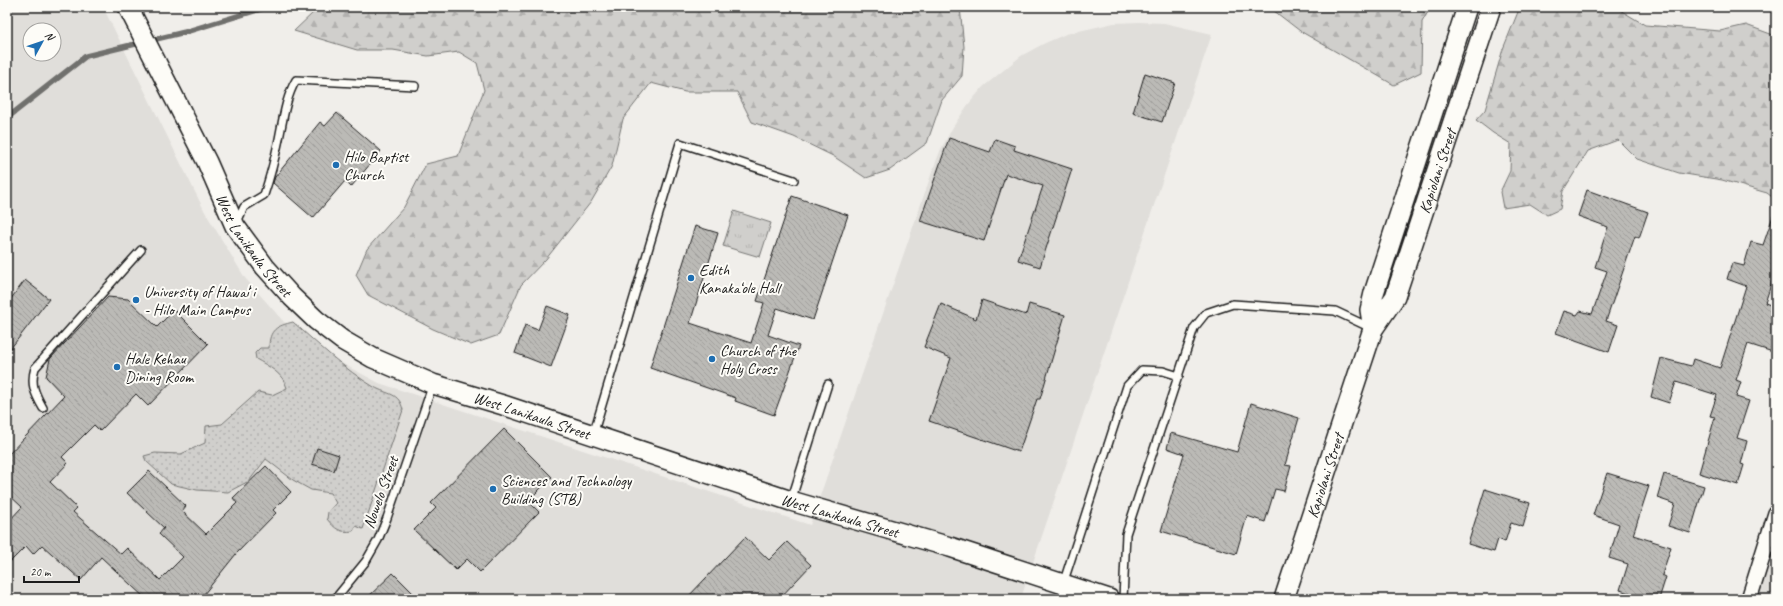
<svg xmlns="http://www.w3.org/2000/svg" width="1783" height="606" font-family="Caveat,sans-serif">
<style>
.built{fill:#e0deda;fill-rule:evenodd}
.forest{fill:url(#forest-firs);stroke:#767674}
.park{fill:url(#park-tufts);stroke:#767674}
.garden{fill:url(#garden-dots);stroke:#767674}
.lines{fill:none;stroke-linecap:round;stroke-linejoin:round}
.stream{stroke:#706f6d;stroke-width:5.5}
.building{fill:url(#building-back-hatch);stroke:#1c1c1c}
.service-casing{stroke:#1c1c1c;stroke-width:10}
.minor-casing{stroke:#1c1c1c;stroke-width:18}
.tertiary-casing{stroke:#1c1c1c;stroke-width:22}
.service{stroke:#fdfcf7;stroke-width:7}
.minor{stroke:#fdfcf7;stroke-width:15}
.tertiary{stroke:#fdfcf7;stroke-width:19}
.poi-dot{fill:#1f6fb2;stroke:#fdfcf7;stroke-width:1.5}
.labels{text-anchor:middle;stroke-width:4;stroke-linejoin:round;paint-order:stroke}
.poi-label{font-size:16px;fill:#1c1c1c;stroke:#fdfcf7;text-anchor:start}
.street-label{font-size:16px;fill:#1c1c1c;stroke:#fdfcf7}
</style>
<defs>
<pattern id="forest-firs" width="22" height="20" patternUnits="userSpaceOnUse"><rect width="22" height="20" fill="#d0cfcc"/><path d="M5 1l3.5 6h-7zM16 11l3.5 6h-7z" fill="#b2b1af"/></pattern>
<pattern id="park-tufts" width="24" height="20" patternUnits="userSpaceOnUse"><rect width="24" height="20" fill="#d0cfcc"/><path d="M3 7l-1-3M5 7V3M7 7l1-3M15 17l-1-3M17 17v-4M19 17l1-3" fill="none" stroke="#b2b1af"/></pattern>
<pattern id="garden-dots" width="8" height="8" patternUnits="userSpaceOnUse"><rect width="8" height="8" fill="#d0cfcc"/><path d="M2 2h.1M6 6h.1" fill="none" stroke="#b2b1af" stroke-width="1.8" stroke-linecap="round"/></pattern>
<pattern id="building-back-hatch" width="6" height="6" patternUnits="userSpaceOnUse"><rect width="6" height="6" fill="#bbbab6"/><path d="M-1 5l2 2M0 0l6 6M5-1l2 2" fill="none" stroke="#a09f9c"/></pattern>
</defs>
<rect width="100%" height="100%" fill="#f0eeea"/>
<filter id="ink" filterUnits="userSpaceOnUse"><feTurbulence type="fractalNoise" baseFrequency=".025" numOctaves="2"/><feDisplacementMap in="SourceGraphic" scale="8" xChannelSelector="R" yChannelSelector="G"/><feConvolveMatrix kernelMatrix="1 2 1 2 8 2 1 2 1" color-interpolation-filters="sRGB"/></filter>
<g filter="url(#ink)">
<path class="built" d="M7,7H103L205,212L245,278L284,322L330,357L379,383L810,525L932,172L941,149L953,127L967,106L983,87L1021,56L1043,44L1066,34L1114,23L1139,22L1164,23L1212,34L1022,595L1034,599H7ZM30,30H54V54H30Z
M1768,566L1776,569V599H1758Z"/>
<path class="forest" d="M326,7H960L964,47L962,76L942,100L927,143L890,170L866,178L833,156L794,137L752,122L737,92H685L651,83L623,119L612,166L591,202L546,259L521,285L499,335L471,345L433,329L368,295L356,275L367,249L404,207L426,164L458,156L484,90L477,63L459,52L428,56L393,50H357L294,31L315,11Z
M1269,7H1431L1422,22L1421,72L1394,85L1300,31Z
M1520,7H1615L1645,25L1720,31L1746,25L1776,36V200L1767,193L1722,180L1679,173L1637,159L1618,140L1588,151L1563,191L1560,209L1547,215L1530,204L1503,208L1500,192L1510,171L1511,144L1493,133L1476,120L1485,110L1503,49Z"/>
<path class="park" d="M734,211L771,223L760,257L723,246Z"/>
<path class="garden" d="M293,322C319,345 344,369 374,387C388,395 399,392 403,410L363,529L356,526L353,531C340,533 335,529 327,519L328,512L336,503L330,493L311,490L293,480L266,459L249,481L228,492L197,490L171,484L146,461L144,456L155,453L181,454L205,443L206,426L222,424L258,392L272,395L287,388C283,373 268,366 256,359L255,353L260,348H269C269,329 277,326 293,322Z"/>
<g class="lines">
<path class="stream" d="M7,118L86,56L185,32L267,7"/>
</g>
<path class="building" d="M1145,73L1175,83L1162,122L1133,113Z
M337,113L381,151L351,187L345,181L313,218L273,183L275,177L320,122L325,126Z
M949,138L990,152L995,139L1015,146L1014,150L1072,169L1040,267L1018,260L1043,186L1006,174L984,241L920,221Z
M1587,190L1648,212L1639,238L1635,236L1606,321L1618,325L1609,352L1556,333L1564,311L1577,315L1580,311L1592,314L1607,271L1595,267L1608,227L1578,216Z
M792,196L848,215L813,320L777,308L768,335L799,346L774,415L735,401L736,398L650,368L695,226L718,233L690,323L751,343L764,303L757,301Z
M1773,216H1776V269L1765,303L1776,307V353L1748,344L1736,380L1741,382L1736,397L1749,401L1737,438L1747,441L1741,464L1744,465L1738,485L1699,473L1715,417L1710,416L1717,395L1676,382L1669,403L1651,397L1661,358L1691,366L1693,359L1720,368L1746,286L1727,279L1732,263L1744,266L1751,242L1763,245Z
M25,280L49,299L7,353V304Z
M108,297L128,299L157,327L174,310L208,344L148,406L136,394L100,431L94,425L62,457L68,463L50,482L77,508L73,512L121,554L127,548L160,580L183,557L159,534L164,528L127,493L149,471L186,506L182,511L206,534L237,503L233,498L266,466L291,492L273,510L276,513L236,554L200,599H146L101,557L81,580L42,545L33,554L26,546L7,565V523L22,507L7,493V456L64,396L46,377L50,359Z
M982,300L1026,315L1029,304L1065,315L1040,399H1037L1019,452L929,421L951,358L924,347L941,304L976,319Z
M547,306L570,315L551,367L515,353L525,325L538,330Z
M1251,403L1299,418L1285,465L1291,466L1284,491L1275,489L1265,522L1247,516L1236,554L1161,531L1184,454L1167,448L1171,433L1237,452Z
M504,429L552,477L528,501L539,512L480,572L467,559L456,570L414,530L436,508L431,503Z
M317,448L339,455L334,471L312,464Z
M1607,473L1649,486L1633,535L1671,547L1662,575L1666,577L1659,599H1647L1620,590L1628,564L1609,558L1619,524L1593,515Z
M1664,474L1704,486L1690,533L1668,526L1675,504L1657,498Z
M1485,489L1530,503L1523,527L1511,523L1505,542L1498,539L1494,552L1468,544Z
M745,537L769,560L787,542L811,565L779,599H686Z
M393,573L419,599H366Z"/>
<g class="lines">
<g class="service-casing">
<path id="service" d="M236,224L244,207L264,195C270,177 275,158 279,139C283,119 286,97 296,80L415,86
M43,408C35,394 30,384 35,368L141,250
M593,435L680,143L794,180
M791,501L828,384
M1063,584L1127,386L1142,370L1163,371L1179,376
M335,599L366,561L378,540L387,518L433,384
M1123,599L1126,534L1194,328L1206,313L1233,304L1335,311L1371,328"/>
</g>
<g class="minor-casing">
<path id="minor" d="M1749,599L1776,513"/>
</g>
<g class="tertiary-casing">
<g id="tertiary">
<path id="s1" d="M128,7L207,162L235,226L265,267L292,297L316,320L342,340L373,358L433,384L503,405L791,501L950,547L1109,599"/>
<path d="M1373,329L1370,310L1374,293L1467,7"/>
<path id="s2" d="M1284,599L1373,329L1395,297L1491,7"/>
</g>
</g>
<use href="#service" class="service"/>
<use href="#minor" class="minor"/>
<use href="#tertiary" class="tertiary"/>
</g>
</g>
<g class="poi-dot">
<circle cx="336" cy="165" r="4"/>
<circle cx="691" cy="278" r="4"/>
<circle cx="136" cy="300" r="4"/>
<circle cx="712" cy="359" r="4"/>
<circle cx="117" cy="367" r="4"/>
<circle cx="493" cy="489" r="4"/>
</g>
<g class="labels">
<g class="poi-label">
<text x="344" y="162">Hilo Baptist<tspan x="344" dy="18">Church</tspan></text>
<text x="699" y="275">Edith<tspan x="699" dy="18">Kanaka‘ole Hall</tspan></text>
<text x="144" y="297">University of Hawaiʻi<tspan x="144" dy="18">- Hilo Main Campus</tspan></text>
<text x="720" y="356">Church of the<tspan x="720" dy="18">Holy Cross</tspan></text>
<text x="125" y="364">Hale Kehau<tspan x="125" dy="18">Dining Room</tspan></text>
<text x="501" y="486">Sciences and Technology<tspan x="501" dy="18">Building (STB)</tspan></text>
</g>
<g class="street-label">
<text dy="6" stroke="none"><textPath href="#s2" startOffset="456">Kapiolani Street</textPath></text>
<text dy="6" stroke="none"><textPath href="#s1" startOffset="270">West Lanikaula Street</textPath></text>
<text dy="6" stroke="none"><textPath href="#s1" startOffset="606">West Lanikaula Street</textPath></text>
<text dy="6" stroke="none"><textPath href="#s2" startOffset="130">Kapiolani Street</textPath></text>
<text transform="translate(380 492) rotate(-70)" y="6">Nowelo Street</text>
<text dy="6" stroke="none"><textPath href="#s1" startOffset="930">West Lanikaula Street</textPath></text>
</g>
</g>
<rect width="1783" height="606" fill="none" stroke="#fdfcf7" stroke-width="24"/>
<rect x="12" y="12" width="1759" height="582" fill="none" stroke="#1c1c1c" stroke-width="1.5" filter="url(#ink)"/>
<g transform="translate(42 42) rotate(50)"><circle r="19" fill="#fdfcf7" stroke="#a3a29f"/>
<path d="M0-3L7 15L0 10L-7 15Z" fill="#1f6fb2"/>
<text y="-6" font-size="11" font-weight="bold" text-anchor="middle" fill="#1c1c1c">N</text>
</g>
<path d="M24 576v6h55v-6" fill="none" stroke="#1c1c1c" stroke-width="2"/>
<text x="30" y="576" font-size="12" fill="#1c1c1c" stroke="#fdfcf7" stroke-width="3" paint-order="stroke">20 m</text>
</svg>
